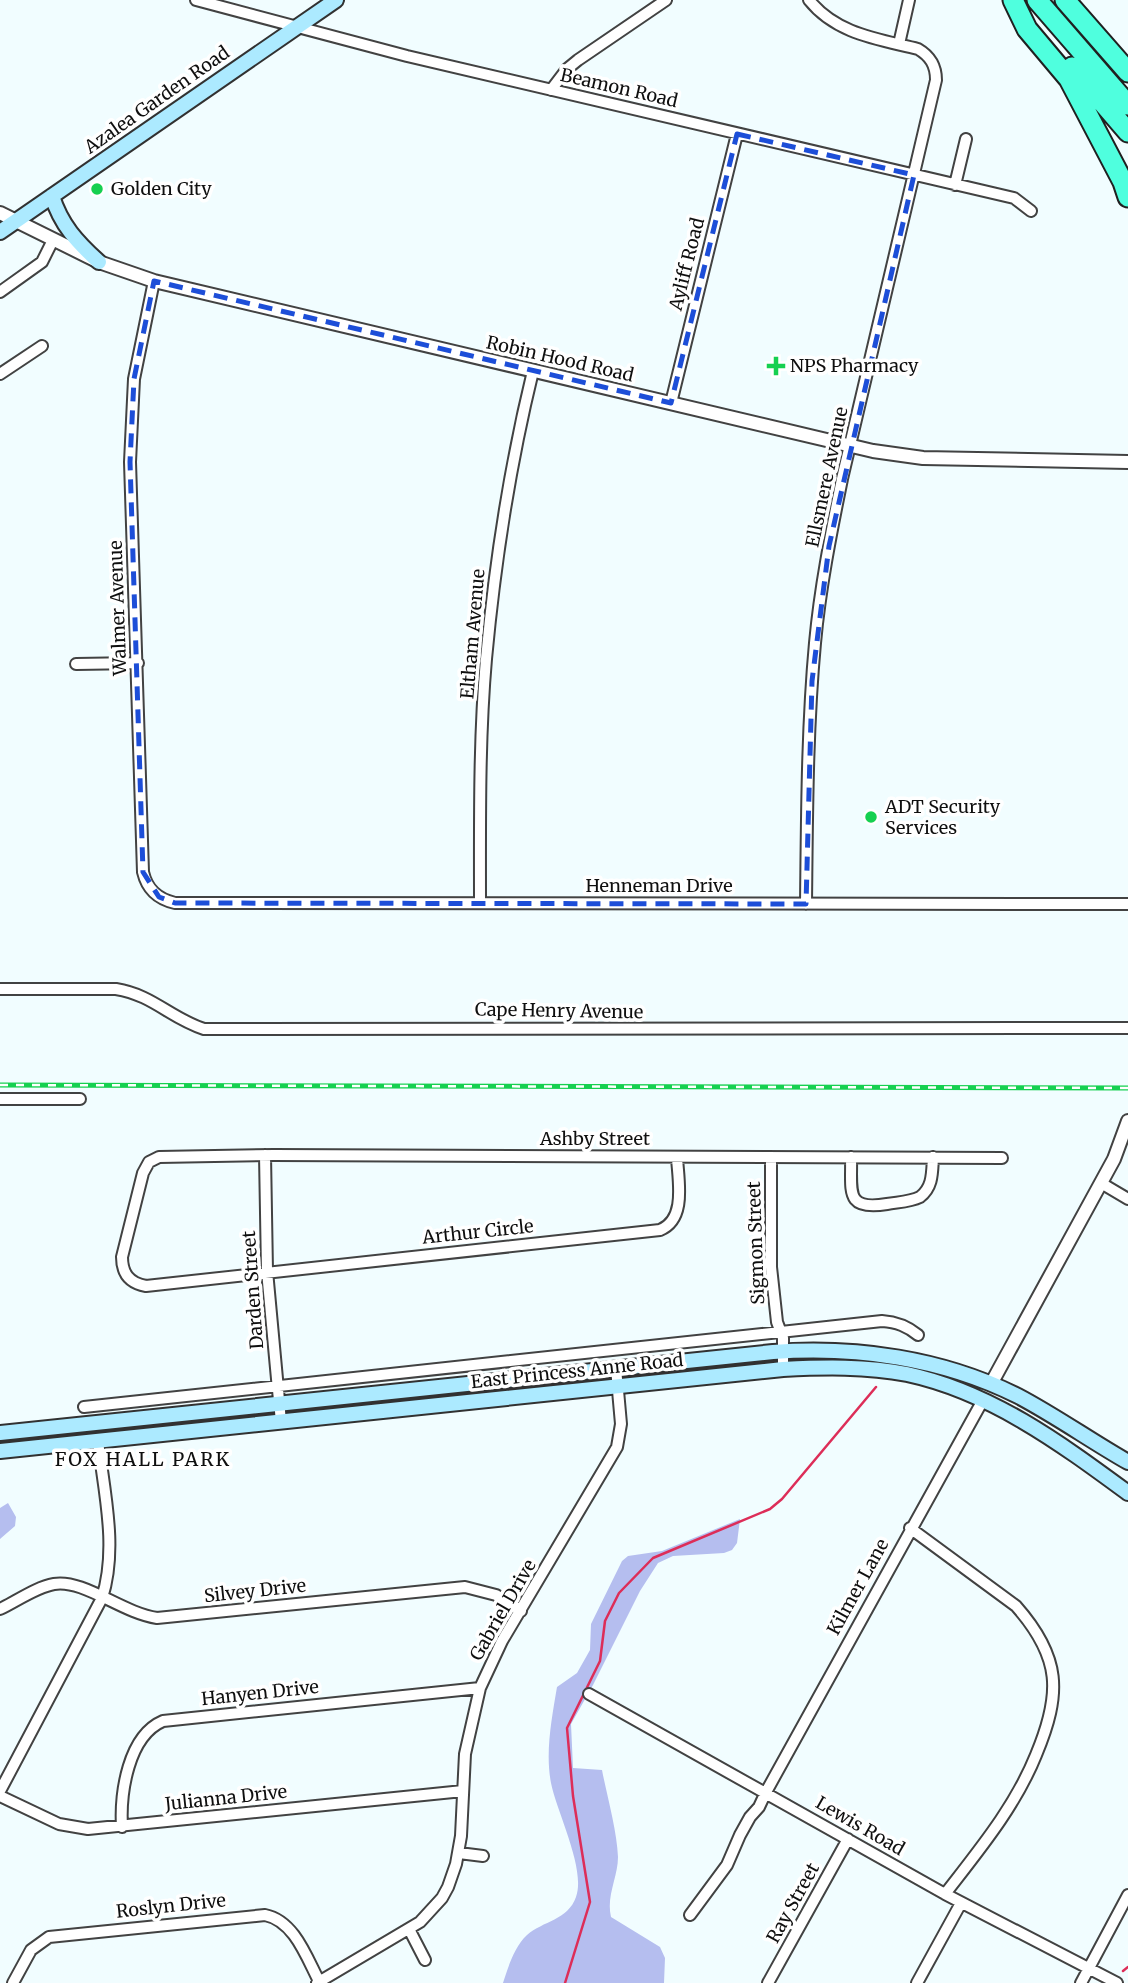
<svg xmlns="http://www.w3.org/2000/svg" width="1128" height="1983" font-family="Merriweather,serif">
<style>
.green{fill:#b5beef}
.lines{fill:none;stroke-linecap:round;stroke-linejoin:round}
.stream{stroke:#dd2d58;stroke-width:2.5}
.minor-casing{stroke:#424242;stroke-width:14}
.tertiary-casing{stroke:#424242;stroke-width:16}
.secondary-casing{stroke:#313131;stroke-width:18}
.motorway-casing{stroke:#202020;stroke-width:23}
.minor{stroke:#fff;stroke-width:10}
.tertiary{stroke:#fff;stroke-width:12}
.secondary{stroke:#aceaff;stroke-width:14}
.motorway{stroke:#4fffde;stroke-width:19}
.rail-casing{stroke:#16d050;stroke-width:5}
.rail{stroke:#fff;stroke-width:2.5;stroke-dasharray:8;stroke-linecap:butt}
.marked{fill:none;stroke:#1d4ed8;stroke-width:5;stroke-dasharray:14 9;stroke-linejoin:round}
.poi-dot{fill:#16d050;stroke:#fff;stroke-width:2.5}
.labels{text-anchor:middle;stroke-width:7;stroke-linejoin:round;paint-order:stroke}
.street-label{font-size:18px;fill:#0f0f0f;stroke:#fff}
.poi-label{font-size:18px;fill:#0f0f0f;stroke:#fff;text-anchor:start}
.neighbourhood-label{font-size:19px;letter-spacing:2px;fill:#0f0f0f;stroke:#fff}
</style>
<rect width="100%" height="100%" fill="#f1fdff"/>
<path class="green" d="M8,1503L16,1517L15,1526L0,1539V1508Z
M740,1519L737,1543L732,1550L724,1553L673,1556L658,1563L640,1591L593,1685L571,1724L573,1768L602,1770C607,1796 617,1831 618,1857C618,1877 606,1896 611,1917L660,1947L665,1958L664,1983H503C508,1968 514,1947 527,1935C543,1921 568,1920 576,1897C586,1869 557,1813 551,1783C545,1752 552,1717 557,1687L577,1673L590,1650L591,1624L622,1561L628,1556L662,1551Z"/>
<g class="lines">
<path class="stream" d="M1123,1971L1128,1967
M565,1983L590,1902L573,1796L567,1728L600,1661L605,1621L619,1593L653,1558L770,1509L782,1499L876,1387"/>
<g class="minor-casing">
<path id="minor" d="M196,0L407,56L1014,198L1031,211
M899,44L909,0
M551,90L567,69L578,60L666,0
M955,185L966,139
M154,281L134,379L130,462L143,872C147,889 157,899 175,903L1128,904
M0,292L42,262L53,240
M0,374L42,346
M671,403L737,134
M76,664L138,663
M480,903C480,822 479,740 486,659C495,562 510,465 533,371
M806,904C807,817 807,730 815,643C820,588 831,533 842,479L936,80C936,65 930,56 918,49C878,39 836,34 809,0
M0,989H116C153,995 170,1018 204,1029L1128,1028
M0,1099H80
M265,1155L267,1271L281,1422
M677,1157C678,1180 687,1219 660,1230L146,1286C129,1283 122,1273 122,1257L143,1173L149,1162L159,1157L274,1155L1002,1158
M771,1157V1267L777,1322L783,1338V1369
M851,1157C852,1191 844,1211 887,1204C898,1202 910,1202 920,1197C933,1187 932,1173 933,1157
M1101,1183L1128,1199
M84,1407L882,1321C897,1322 907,1326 918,1335
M910,1528L1016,1606C1061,1657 1062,1693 1036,1755C1015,1807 979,1850 945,1894
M0,1609C17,1601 36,1587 54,1584C84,1579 122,1613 157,1618L465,1587L496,1595L521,1611
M589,1694L945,1894L1117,1983
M0,1791L102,1598C118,1548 104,1492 98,1441
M0,1796L59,1824L88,1829L463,1791
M122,1827C120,1793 128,1736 163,1721L480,1688
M459,1853L483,1856
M690,1915L727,1865L740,1835L750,1817L759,1807L766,1792L983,1400
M409,1929L425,1960
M13,1983L31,1950L49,1937L265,1915C295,1921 307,1959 320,1983
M317,1983L420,1922L442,1898L448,1887L456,1864L461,1836L465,1754L480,1688L502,1641L617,1447L621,1424L616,1368
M768,1983L848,1839
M917,1983L961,1903
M1081,1983L1128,1895"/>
</g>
<g class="tertiary-casing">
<path id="tertiary" d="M0,213L99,262L154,281L873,451L923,458L1128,462
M991,1384L1114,1159L1128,1121"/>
</g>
<g class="secondary-casing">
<path id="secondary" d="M52,196C61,225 77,242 99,262
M0,232L336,0
M0,1433L773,1352C856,1346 942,1358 1018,1396C1056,1416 1091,1441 1128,1462
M0,1451L783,1369C824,1367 866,1366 907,1374C991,1392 1060,1443 1128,1493"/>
</g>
<g class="motorway-casing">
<path id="motorway" d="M1013,0L1027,29L1069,79L1123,182L1128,197
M1037,0L1128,105
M1065,0L1128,72
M1072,67L1128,132"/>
</g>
<use href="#minor" class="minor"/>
<use href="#tertiary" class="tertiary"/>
<use href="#secondary" class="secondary"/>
<use href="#motorway" class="motorway"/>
<g class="rail-casing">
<path id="rail" d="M0,1085L1128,1088"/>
</g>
<use href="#rail" class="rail"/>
</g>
<path class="marked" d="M737,134L914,175L829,546L812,681L806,904L175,903L159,897L143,872L130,462L134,379L154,281L671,403Z"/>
<g class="poi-dot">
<circle cx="97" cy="189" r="7"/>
<path d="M772.5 355.5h7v7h7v7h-7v7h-7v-7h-7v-7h7z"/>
<circle cx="871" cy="817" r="7"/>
</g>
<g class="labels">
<g class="street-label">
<text transform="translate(619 88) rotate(13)" y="6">Beamon Road</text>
<text transform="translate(157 100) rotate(-35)" y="6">Azalea Garden Road</text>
<text transform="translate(687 264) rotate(-76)" y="6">Ayliff Road</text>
<text transform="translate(560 359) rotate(13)" y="6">Robin Hood Road</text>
<text transform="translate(827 477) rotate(-78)" y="6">Ellsmere Avenue</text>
<text transform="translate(118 608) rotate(-92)" y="6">Walmer Avenue</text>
<text transform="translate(473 634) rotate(-85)" y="6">Eltham Avenue</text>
<text x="659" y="892">Henneman Drive</text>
<text transform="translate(559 1011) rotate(1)" y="6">Cape Henry Avenue</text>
<text x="595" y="1145">Ashby Street</text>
<text transform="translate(478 1232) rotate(-6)" y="6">Arthur Circle</text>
<text transform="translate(756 1243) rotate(-92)" y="6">Sigmon Street</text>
<text transform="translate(253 1290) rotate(-94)" y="6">Darden Street</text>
<text transform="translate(577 1371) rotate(-6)" y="6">East Princess Anne Road</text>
<text transform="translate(858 1587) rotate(-61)" y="6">Kilmer Lane</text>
<text transform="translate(255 1591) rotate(-6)" y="6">Silvey Drive</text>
<text transform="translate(503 1610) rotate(-60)" y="6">Gabriel Drive</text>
<text transform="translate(260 1693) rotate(-6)" y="6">Hanyen Drive</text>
<text transform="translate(226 1798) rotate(-6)" y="6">Julianna Drive</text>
<text transform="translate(860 1826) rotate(30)" y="6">Lewis Road</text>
<text transform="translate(793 1903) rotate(-61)" y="6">Ray Street</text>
<text transform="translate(171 1906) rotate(-6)" y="6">Roslyn Drive</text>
</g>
<g class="poi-label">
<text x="111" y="195">Golden City</text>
<text x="790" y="372">NPS Pharmacy</text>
<text x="885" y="813">ADT Security<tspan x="885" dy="21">Services</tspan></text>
</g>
<g class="neighbourhood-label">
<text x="143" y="1466">FOX HALL PARK</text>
</g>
</g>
</svg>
